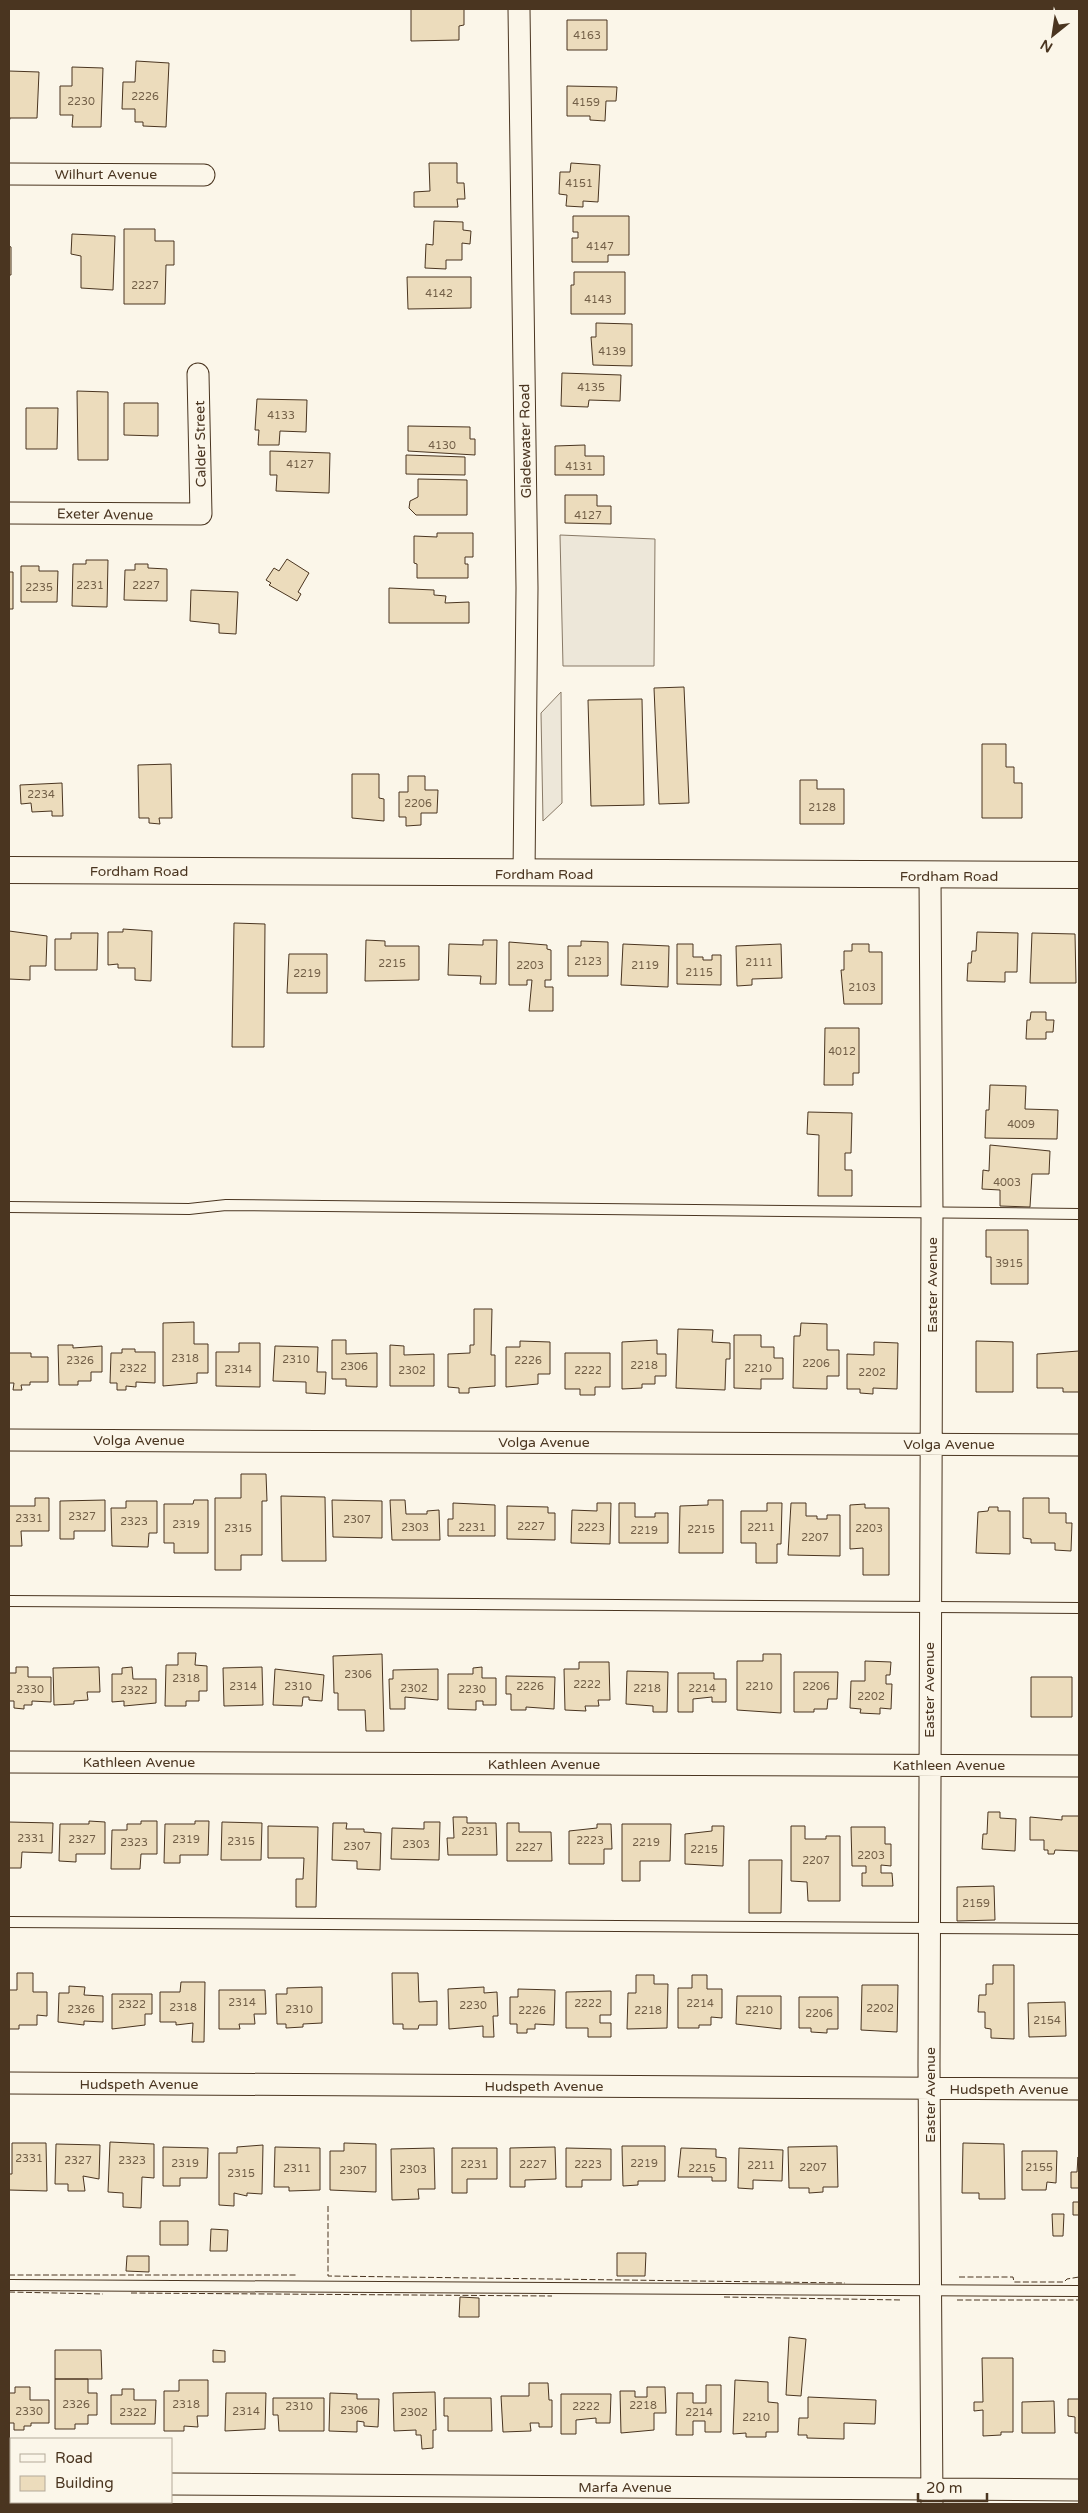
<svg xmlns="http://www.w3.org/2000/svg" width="1088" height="2513" font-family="'Varela Round',sans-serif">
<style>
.parking{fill:#ede7d9;stroke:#887966}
.building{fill:#ecdcbc;stroke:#4a3520}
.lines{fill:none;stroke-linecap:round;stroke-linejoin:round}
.service-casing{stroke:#4a3520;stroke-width:12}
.minor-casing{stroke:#4a3520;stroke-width:23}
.tertiary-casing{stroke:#4a3520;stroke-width:28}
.service{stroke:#fbf6e9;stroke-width:10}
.minor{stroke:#fbf6e9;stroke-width:21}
.tertiary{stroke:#fbf6e9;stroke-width:26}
.fence{stroke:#4a3520;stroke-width:1;stroke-dasharray:6 2.5;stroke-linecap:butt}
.labels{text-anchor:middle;stroke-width:4;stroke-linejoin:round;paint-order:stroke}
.number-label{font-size:11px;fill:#725f47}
.street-label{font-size:14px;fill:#4a3520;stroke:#fbf6e9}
</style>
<rect width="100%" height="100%" fill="#fbf6e9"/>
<path class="parking" d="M560,535L655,539L654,666H563Z
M561,692L562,803L543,821L541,713Z"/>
<path class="building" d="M411,9H464V25L459,26V40L411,41Z
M567,20H607V50H567Z
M136,61L169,63L166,127L143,126V122H135V109H122L123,82H135Z
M72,67L103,68L101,127H72L73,115H60V86H72Z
M9,71L39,72L37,118H10L9,123Z
M567,86L617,87L616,101H606L605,121L590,120V116H567Z
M429,163H457V183H464L465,199H457L458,207H414V192L430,191Z
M571,163L600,165L598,202L583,201V207L566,206L567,195L559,194L560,172H570Z
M573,216H629V255H608V262H572V238H578V232H573Z
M434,221L463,222V230L471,231L470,244L462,243V260H446V269L425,268L426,244L433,245Z
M124,229H155V241H174V265H166L165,304H124Z
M72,234L115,236L113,290L81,288V256L71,254Z
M9,246L11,247V275H9Z
M574,272H625V314H571V285H574Z
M407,277H471V308L408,309Z
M596,323L632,324V366L593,365L591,337H596Z
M562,373L621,375L620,401L589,400L588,407L561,406Z
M77,391L108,392V460H78Z
M257,399L307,400L306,432L280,431L279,445H258L259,430H255Z
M124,403H158V436L124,435Z
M26,408H58L57,449H26Z
M408,426L470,427V439H475V455L408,451Z
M585,445V456H604V475H555V446Z
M270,451L330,453L329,493L276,491L277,475H270Z
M406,455L465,457V475L406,474Z
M418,479L467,480V515H416L409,508L410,501L418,497Z
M565,495H597V506H611V524L565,523Z
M437,533H473V557H465V564H468V578H417V564L414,563V536L437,537Z
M287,559L309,573L298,592L301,594L297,601L269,585L271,583L266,580L274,568L279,571Z
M86,560H108L107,607L72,606L73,564H86Z
M135,564H148V568L167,569V601L124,600L125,570H135Z
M21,566H39V571H58L57,602H21Z
M9,572H13V609H9Z
M389,588L434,590V595L446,596L445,603L469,602V623H389Z
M191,590L238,592L236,634L219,633V624L190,621Z
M684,687L689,803L659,804L654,688Z
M642,699L644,805L591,806L588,700Z
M982,744H1006V767H1014V783H1022V818H982Z
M171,764L172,818H159L160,824L149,823V818H139L138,765Z
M352,774H379V798L384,799V821L352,818Z
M408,776H425V790H438L437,813H421V825L406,826V817H399V792H408Z
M800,780H817V789H844V824H800Z
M62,783L63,816H52V811L32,812L31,803L21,804L20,785Z
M234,923L265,924L264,1047H232Z
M123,929L152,931L151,981L135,980V968H118V964L108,965V932H123Z
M9,931L47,936L46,966H30V980L9,979Z
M977,932L1018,933L1017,972H1005V982L967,981L968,963H971L972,951H976Z
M71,933H98L97,970H55V939H71Z
M1032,933L1075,934L1076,983H1030Z
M366,940L385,941V946H419V980L365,981Z
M483,940H497L496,984H480L481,976L448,975L449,944L483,945Z
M581,941L608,942V976H568V946H581Z
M509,942L547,945V949L551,950V980H545V987H553V1011H529L532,980H527V985H509Z
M623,944L669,946L668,987L621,985Z
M677,944H693V957H703V960H712V955H721V985L677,984Z
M781,944L782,978L752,979V985L737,986L736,946Z
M852,944H869V952H882V1004H844L841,970H844V951H852Z
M289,954H327V993H287Z
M1031,1012H1046V1020H1054L1053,1032H1046V1039H1026L1027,1020H1030Z
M825,1028H859V1073H853V1085H824Z
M990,1085L1026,1086L1025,1109L1058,1110L1057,1139L985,1138L986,1110H989Z
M808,1112L852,1113L851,1153H845V1170H852V1196H818L819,1135L807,1134Z
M990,1145L1050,1151L1049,1174H1032L1030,1207L1000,1206V1190L982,1189L983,1170L989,1171Z
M986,1230H1028V1284H991V1257H986Z
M474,1309H492L491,1355H495V1386L469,1388V1393H459V1388L448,1387V1354L470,1353V1345H474Z
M194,1322V1344H208V1373H197V1383L163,1386V1323Z
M801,1323L827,1324V1350H839V1376H827V1389L793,1388L794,1336H800Z
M678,1329L713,1330L712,1342L730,1343V1359H726L725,1390L676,1388Z
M734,1335H761V1347H774V1358H783V1379H761V1389L734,1388Z
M332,1340H346V1354L377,1353V1387L346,1386V1379H332Z
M657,1340V1354H666V1376H655V1384H642V1388L622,1389V1342Z
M520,1341L550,1342V1374H538V1384L506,1387V1347H520Z
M976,1341L1013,1342V1392H976Z
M874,1342L898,1343L897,1389L873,1388V1394L860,1393V1389H847V1354L874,1355Z
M239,1343H260V1387L216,1386V1352H239Z
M58,1345H73V1348L102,1346V1372H91V1381H78V1385H59Z
M390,1345L404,1346V1355L434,1354V1386H390Z
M275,1346L318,1347L317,1372H326L325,1394L306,1393V1382L273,1381Z
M122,1349H135V1352H155V1383L136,1382V1387L126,1386V1390H117V1383H110L111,1353H122Z
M1079,1351V1392H1063V1388H1037V1354Z
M9,1353H31V1357H48V1382H30V1385H21L22,1390H13L14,1383H9Z
M565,1353H610V1387H595V1395H580V1389H565Z
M241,1474H266L267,1501H262V1555H241V1570H215V1498H241Z
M281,1496L325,1497L326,1561H282Z
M35,1498H49V1531H21L22,1546H9V1506H35Z
M1023,1498H1049V1513H1066V1523H1072L1071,1551L1055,1550V1543H1031V1539L1023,1538Z
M105,1500V1531H74V1539H60V1501Z
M194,1500H208V1553H174V1543H164V1504H193Z
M332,1500L382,1501V1538L333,1537Z
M390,1500H405L406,1514H427V1511L439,1510L440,1540H392Z
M708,1500H723V1553H679L680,1506L708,1505Z
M126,1501H157V1533H149L148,1547L112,1546L111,1508H126Z
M453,1503L495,1505V1536H448V1519H453Z
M597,1503H611L610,1544L571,1543L572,1510L597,1511Z
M619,1503H635V1517H655V1513H668V1543H619Z
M767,1503H782L781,1544H777V1563H756V1543H741V1511H767Z
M791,1503H806V1516H817V1519H827V1515H840V1556L788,1555Z
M865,1504V1508H889V1575H863V1548L850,1549V1505Z
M507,1506L548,1507V1513H555V1540L507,1539Z
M989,1507H998V1511H1010V1554L976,1553L978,1512L988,1511Z
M178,1653H196L195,1665L207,1666V1691H199V1701H186V1706H165L166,1665H178Z
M382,1654L384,1731H366L365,1710H338V1693H334L333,1656Z
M763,1654H781V1713L737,1710V1661H763Z
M865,1661L891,1662L890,1675H886V1684H892L891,1709L880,1708V1714L860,1713L861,1709L850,1708L851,1681H865Z
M579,1662H609L610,1700H598L599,1706H585L586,1711L565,1710L564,1669H579Z
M16,1667H28V1677H51V1702L32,1701V1705H24V1709L14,1708V1701H9V1673H16Z
M99,1667L100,1692H87L88,1700L74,1701V1704L54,1705L53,1668Z
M132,1667L133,1679H156V1703L124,1706V1701L112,1702V1674H122V1668Z
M262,1667L263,1705L224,1706L223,1668Z
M482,1667V1678H496V1705H483V1701H476V1710L448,1709V1674H473V1668Z
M275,1669L324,1675L322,1701L309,1700V1697H303L302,1706L273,1705Z
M438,1669V1700L405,1697V1709H390L389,1679H393V1670Z
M627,1671L668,1672L667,1712H653V1706L626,1704Z
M794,1672H838L837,1699H828L827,1709H814V1712H794Z
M678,1673H714V1679H726V1702H712V1697L693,1699V1712H678Z
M506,1676L555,1677L554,1709L526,1707V1710H511V1694H506Z
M1031,1677H1072V1717H1031Z
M988,1812H1000V1818L1016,1819L1015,1851L982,1849L983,1834H987Z
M1062,1816H1079V1851L1055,1850L1054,1854H1048V1850H1044V1840H1030V1817L1062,1820Z
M453,1817H467V1823H496L497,1855H448L447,1838H454Z
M89,1821L105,1822V1854H76V1862L59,1861L60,1824H89Z
M141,1821H157V1854H141L140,1869H111L112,1830H127V1824H141Z
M195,1821H209L208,1855H180V1863H164L165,1824H195Z
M9,1822L53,1823L52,1853L22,1852L21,1868H9Z
M222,1822L262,1823L261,1860H221Z
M424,1822H440L439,1860L391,1859L392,1828L424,1829Z
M333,1823H347L346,1829H364V1832L381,1833L380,1870L357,1869V1861L332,1860Z
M507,1823H519V1832H551L552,1861H507Z
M597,1824H611L612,1849H604V1864H569V1831L597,1828Z
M622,1824H671L670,1861H640V1881H622Z
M268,1826L318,1827L316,1907H296V1879H303L304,1858H268Z
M712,1826H724L723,1866L685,1864V1834L712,1831Z
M791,1826H805V1839H826V1836H840V1901H808L807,1882L791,1881Z
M851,1827H885V1844H891V1866L881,1865V1873H892L893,1886H862V1873H866V1866H852Z
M749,1860H782L781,1913H749Z
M994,1886L995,1920L957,1921V1887Z
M993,1965H1014V2039L991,2038V2029L985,2028V2012H978L979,1995H986V1984H993Z
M17,1973H33V1992H47V2016L37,2015V2025H19V2029H9V1990H17Z
M392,1973H418L419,2002L437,2001V2025H419L418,2029H403V2024H393Z
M636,1975H654V1984H668L667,2028L627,2029L628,1993H636Z
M692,1975H707V1989H722V2018L711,2017V2025H699V2028H678V1988H692Z
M181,1982H205L204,2042H192L193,2023L176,2025V2022H160V1992H180Z
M862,1985H898L897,2032L861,2030Z
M69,1986L85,1987L84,1995L103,1996V2022L84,2021V2025L58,2022L59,1993H69Z
M322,1987V2023L303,2024V2027L286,2028V2024H277L276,1994H287V1988Z
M484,1987V1993L497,1992L498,2016H493L494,2037H483V2026L449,2029L448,1989Z
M518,1989L555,1990L554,2025L535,2024V2029H527V2033H517V2024H510V1997H518Z
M219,1990H265L266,2014H254L255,2024H239L240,2029H219Z
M611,1991V2015H600V2023H611V2037H588V2028H566V1992Z
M112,1994H152V2014H145V2025L112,2029Z
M737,1996H781V2029L736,2024Z
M799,1997H838V2029H827V2033L811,2032V2028H799Z
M1065,2002L1066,2036L1029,2037L1028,2003Z
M110,2142L154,2144V2178L142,2177L141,2208L123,2207V2193L108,2192Z
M12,2143H46L47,2191L9,2190V2174H12Z
M344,2143L376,2144V2192L330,2190V2151H344Z
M963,2143L1004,2144L1005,2199H979V2193H962Z
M56,2144L100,2145L99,2179L83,2176L85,2191H68V2184H55Z
M263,2145L262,2194L247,2193V2196L234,2193V2206L219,2205V2153H237V2147Z
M622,2146H665V2181H638V2185L623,2186Z
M837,2146L838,2187H823V2192L809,2193V2188H789L788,2147Z
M163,2147L208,2148L207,2178H180V2186H163Z
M275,2147L320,2148V2190L289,2191V2187H274Z
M555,2147L556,2179L525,2180V2187H510V2148Z
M434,2148L435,2189H418L419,2199L392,2200L391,2149Z
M452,2148H497V2179H467V2193H452Z
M566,2148L611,2149V2180H582V2187H566Z
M681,2148L716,2149V2157L726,2158V2181H712V2177H678Z
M739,2148L783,2150L782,2181L753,2180V2189L738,2188Z
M1022,2151H1057L1056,2183L1047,2182L1046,2190H1022Z
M1078,2157L1079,2188H1071V2172H1077Z
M1073,2202H1079V2215H1073Z
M1052,2214H1064L1063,2236H1053Z
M160,2221H188V2245H160Z
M211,2229L228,2230L227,2251H210Z
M617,2253H646L645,2276H617Z
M127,2256H149V2272L126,2271Z
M460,2297L479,2298V2317H459Z
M789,2337L806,2339L801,2396L786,2395Z
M55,2350H101L102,2379H55Z
M213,2350L225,2351V2362H213Z
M982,2358H1013V2432H1001V2435L983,2436V2410L974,2411V2402H983Z
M55,2379H88V2393H97V2415H88V2424H75V2429H55Z
M179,2380H208V2416H197L198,2427L184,2426V2431H164V2391H179Z
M735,2380L768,2382V2402L778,2403V2432H766V2437H746V2433L733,2434Z
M529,2383H548L549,2400H552V2427H539V2423H530L531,2431L503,2432L501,2396H529Z
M706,2385H721V2432H705V2421H693V2435H676L677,2393H693V2403H706Z
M15,2387H30V2400H49V2423H31V2426H24V2430H14V2423H9V2393H15Z
M647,2387H665L666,2413H654V2430L621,2433L620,2391H635V2397H647Z
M122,2389H134V2400H156L155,2424H111V2395H122Z
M435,2392L436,2430H433V2448L422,2449L421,2435H416V2430L394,2431L393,2393Z
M226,2393H266L265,2429L225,2431Z
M330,2393L357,2394V2399H379L378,2427L364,2426V2422L357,2421V2432L329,2431Z
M561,2394H611L610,2423H596V2418L576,2420V2434H561Z
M808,2397L876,2400L875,2424L844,2423V2439L807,2438V2435H798L799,2418H808Z
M273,2398H324V2431H279L278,2415H273Z
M444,2398H491L492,2431H448V2416H444Z
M1068,2399H1079V2433H1075V2417L1068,2416Z
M1054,2401L1055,2433H1022V2402Z"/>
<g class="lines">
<g class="service-casing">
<path id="service" d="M9,1207L189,1209L226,1205L1079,1214
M9,1601L1079,1608
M9,1922L1079,1929
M9,2285L1079,2291"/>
</g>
<g class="minor-casing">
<path id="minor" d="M519,9L527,588L524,874
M9,174L204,175
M9,513L201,514L198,374
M930,876L932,1212L929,2066L932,2504
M9,1440L1079,1445
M9,1762L1079,1766
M9,2083L1079,2089
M9,2483H11
M171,2484L1079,2490"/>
</g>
<g class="tertiary-casing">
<path id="tertiary" d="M9,870L1079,875"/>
</g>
<use href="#service" class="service"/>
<use href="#minor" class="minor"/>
<use href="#tertiary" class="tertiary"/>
<path class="fence" d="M328,2206V2276L845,2283
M9,2275H297
M959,2277H1013L1014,2282H1064L1067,2279L1079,2277
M9,2292L103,2294
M131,2293L552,2296
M724,2297L902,2300
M957,2300H1079"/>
</g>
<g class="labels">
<g class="number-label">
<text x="587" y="39">4163</text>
<text x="145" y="100">2226</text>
<text x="81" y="105">2230</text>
<text x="586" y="106">4159</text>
<text x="579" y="187">4151</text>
<text x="600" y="250">4147</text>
<text x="145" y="289">2227</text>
<text x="439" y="297">4142</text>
<text x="598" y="303">4143</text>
<text x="612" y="355">4139</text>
<text x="591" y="391">4135</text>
<text x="281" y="419">4133</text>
<text x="442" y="449">4130</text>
<text x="300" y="468">4127</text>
<text x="579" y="470">4131</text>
<text x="588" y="519">4127</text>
<text x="90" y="589">2231</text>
<text x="146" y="589">2227</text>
<text x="39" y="591">2235</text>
<text x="41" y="798">2234</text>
<text x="418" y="807">2206</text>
<text x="822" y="811">2128</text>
<text x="588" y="965">2123</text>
<text x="759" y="966">2111</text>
<text x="392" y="967">2215</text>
<text x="530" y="969">2203</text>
<text x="645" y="969">2119</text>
<text x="699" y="976">2115</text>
<text x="307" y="977">2219</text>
<text x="862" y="991">2103</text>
<text x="842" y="1055">4012</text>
<text x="1021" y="1128">4009</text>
<text x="1007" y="1186">4003</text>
<text x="1009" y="1267">3915</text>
<text x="185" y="1362">2318</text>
<text x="296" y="1363">2310</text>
<text x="80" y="1364">2326</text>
<text x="528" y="1364">2226</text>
<text x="816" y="1367">2206</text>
<text x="644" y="1369">2218</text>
<text x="354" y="1370">2306</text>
<text x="133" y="1372">2322</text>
<text x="758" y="1372">2210</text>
<text x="238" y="1373">2314</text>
<text x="412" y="1374">2302</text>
<text x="588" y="1374">2222</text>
<text x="872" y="1376">2202</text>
<text x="82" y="1520">2327</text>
<text x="29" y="1522">2331</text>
<text x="357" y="1523">2307</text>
<text x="134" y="1525">2323</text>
<text x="186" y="1528">2319</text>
<text x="531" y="1530">2227</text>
<text x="415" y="1531">2303</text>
<text x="472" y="1531">2231</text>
<text x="591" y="1531">2223</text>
<text x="761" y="1531">2211</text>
<text x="238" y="1532">2315</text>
<text x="869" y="1532">2203</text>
<text x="701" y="1533">2215</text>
<text x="644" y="1534">2219</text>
<text x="815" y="1541">2207</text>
<text x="358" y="1678">2306</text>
<text x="186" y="1682">2318</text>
<text x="587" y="1688">2222</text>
<text x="243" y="1690">2314</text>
<text x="298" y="1690">2310</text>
<text x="530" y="1690">2226</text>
<text x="759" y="1690">2210</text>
<text x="816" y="1690">2206</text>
<text x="414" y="1692">2302</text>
<text x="647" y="1692">2218</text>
<text x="702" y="1692">2214</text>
<text x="30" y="1693">2330</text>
<text x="472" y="1693">2230</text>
<text x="134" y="1694">2322</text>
<text x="871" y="1700">2202</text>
<text x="475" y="1835">2231</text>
<text x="31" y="1842">2331</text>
<text x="82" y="1843">2327</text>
<text x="186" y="1843">2319</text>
<text x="590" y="1844">2223</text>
<text x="241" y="1845">2315</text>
<text x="134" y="1846">2323</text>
<text x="646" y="1846">2219</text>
<text x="416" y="1848">2303</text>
<text x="357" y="1850">2307</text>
<text x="529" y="1851">2227</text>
<text x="704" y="1853">2215</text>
<text x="871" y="1859">2203</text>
<text x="816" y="1864">2207</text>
<text x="976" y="1907">2159</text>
<text x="242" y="2006">2314</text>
<text x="588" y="2007">2222</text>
<text x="700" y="2007">2214</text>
<text x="132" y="2008">2322</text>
<text x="473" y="2009">2230</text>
<text x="183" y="2011">2318</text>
<text x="880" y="2012">2202</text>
<text x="81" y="2013">2326</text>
<text x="299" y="2013">2310</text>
<text x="532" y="2014">2226</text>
<text x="648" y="2014">2218</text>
<text x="759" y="2014">2210</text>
<text x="819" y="2017">2206</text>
<text x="1047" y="2024">2154</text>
<text x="29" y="2162">2331</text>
<text x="78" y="2164">2327</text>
<text x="132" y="2164">2323</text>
<text x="185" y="2167">2319</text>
<text x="644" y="2167">2219</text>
<text x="474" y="2168">2231</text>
<text x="533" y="2168">2227</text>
<text x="588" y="2168">2223</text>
<text x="761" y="2169">2211</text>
<text x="813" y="2171">2207</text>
<text x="1039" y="2171">2155</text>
<text x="297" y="2172">2311</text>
<text x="702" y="2172">2215</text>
<text x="413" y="2173">2303</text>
<text x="353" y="2174">2307</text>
<text x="241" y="2177">2315</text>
<text x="76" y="2408">2326</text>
<text x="186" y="2408">2318</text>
<text x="643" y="2409">2218</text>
<text x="299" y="2410">2310</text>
<text x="586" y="2410">2222</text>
<text x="354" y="2414">2306</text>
<text x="29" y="2415">2330</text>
<text x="246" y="2415">2314</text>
<text x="133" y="2416">2322</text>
<text x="414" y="2416">2302</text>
<text x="699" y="2416">2214</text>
<text x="756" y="2421">2210</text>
</g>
<g class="street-label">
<text x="106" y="179">Wilhurt Avenue</text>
<text transform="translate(525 441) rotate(-91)" y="5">Gladewater Road</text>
<text transform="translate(200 444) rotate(-91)" y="5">Calder Street</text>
<text transform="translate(105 514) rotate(1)" y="5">Exeter Avenue</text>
<text x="139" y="876">Fordham Road</text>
<text x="544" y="879">Fordham Road</text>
<text x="949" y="881">Fordham Road</text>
<text transform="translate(932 1285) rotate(-90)" y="5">Easter Avenue</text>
<text x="139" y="1445">Volga Avenue</text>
<text x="544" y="1447">Volga Avenue</text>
<text x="949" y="1449">Volga Avenue</text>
<text transform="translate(929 1690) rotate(-90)" y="5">Easter Avenue</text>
<text x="139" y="1767">Kathleen Avenue</text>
<text x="544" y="1769">Kathleen Avenue</text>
<text x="949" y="1770">Kathleen Avenue</text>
<text x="139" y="2089">Hudspeth Avenue</text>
<text x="544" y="2091">Hudspeth Avenue</text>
<text x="1009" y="2094">Hudspeth Avenue</text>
<text transform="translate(930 2095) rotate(-90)" y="5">Easter Avenue</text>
<text x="625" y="2492">Marfa Avenue</text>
</g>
</g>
<rect width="1088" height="2513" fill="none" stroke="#4a3520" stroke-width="20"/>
<rect x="10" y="2438" width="162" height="65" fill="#fbf6e9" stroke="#b4a999"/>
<rect x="20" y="2454" width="25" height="8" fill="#fbf6e9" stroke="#b4a999"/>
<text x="55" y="2463" font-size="15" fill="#4a3520">Road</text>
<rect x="20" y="2476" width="25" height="15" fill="#ecdcbc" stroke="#b4a999"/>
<text x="55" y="2488" font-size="15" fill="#4a3520">Building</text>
<g transform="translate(1053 35) rotate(210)" stroke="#fbf6e9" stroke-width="4" paint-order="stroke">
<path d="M0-4L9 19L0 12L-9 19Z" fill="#4a3520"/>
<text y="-8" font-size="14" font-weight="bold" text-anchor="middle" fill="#4a3520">N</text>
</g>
<path d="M918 2493v8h69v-8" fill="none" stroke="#4a3520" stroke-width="2.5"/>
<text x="926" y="2493" font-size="15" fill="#4a3520" stroke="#fbf6e9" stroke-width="4" paint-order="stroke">20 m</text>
</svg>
